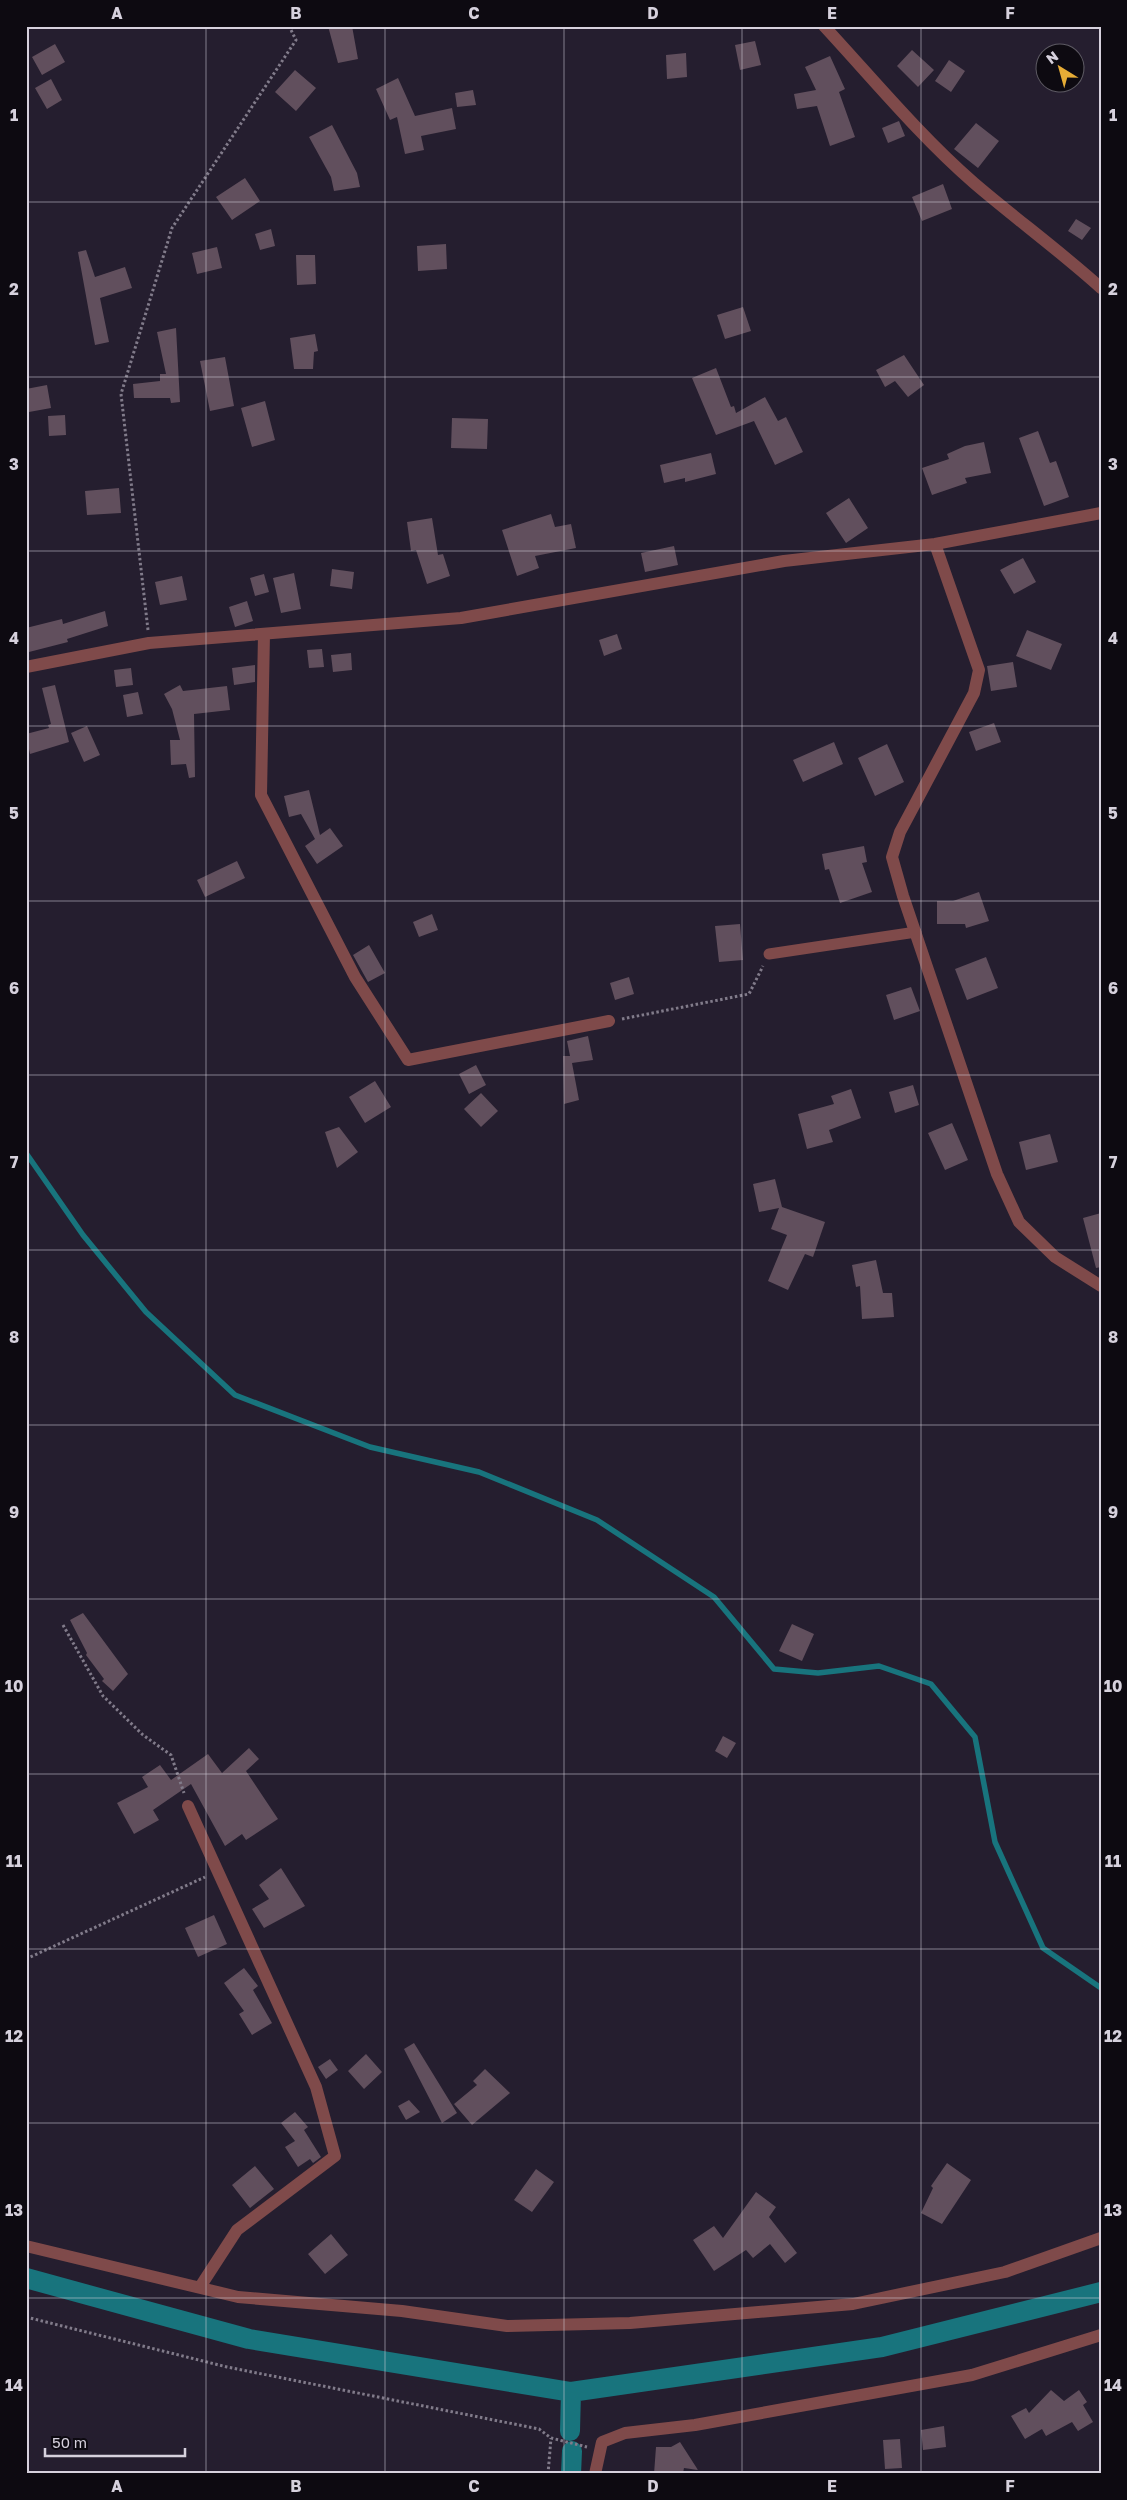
<svg xmlns="http://www.w3.org/2000/svg" width="1127" height="2500" font-family="'Golos Text',sans-serif">
<style>
.lines{fill:none;stroke-linecap:round;stroke-linejoin:round}
.stream{stroke:#18747d;stroke-width:5.5}
.canal{stroke:#18747d;stroke-width:20}
.building{fill:#614f5d}
.path{stroke:#817b8a;stroke-width:3;stroke-dasharray:2.5 2.5;stroke-linecap:butt}
.service{stroke:#7f4a4a;stroke-width:11}
.minor{stroke:#7f4a4a;stroke-width:12}
.grid{fill:none;stroke:#d6d1dd;stroke-width:1;stroke-opacity:0.55}
.neatline{fill:none;stroke:#d6d1dd;stroke-width:2}
.grid-label{font-size:16px;text-anchor:middle;font-weight:bold;fill:#d6d1dd}
</style>
<rect width="100%" height="100%" fill="#251e2f"/>
<g class="lines">
<path class="stream" d="M26,1153L83,1235L146,1312L235,1395L370,1447L479,1472L597,1520L714,1597L774,1669L818,1673L879,1666L931,1684L975,1737L995,1842L1043,1948L1101,1988"/>
<path class="canal" d="M26,2278L249,2339L571,2392L882,2347L1101,2292
M570,2431L571,2392
M571,2474L572,2451"/>
</g>
<path class="building" d="M328,26H352L358,59L338,63Z
M755,41L761,65L740,70L735,45Z
M55,44L65,62L42,75L32,57Z
M912,50L934,70L918,87L897,66Z
M686,53L687,77L667,79L666,55Z
M830,56L845,89L839,92L855,137L830,146L817,106L797,109L794,94L816,90L805,67Z
M949,60L965,71L951,92L935,81Z
M295,70L316,88L296,111L275,92Z
M398,78L415,116L452,108L456,129L421,136L424,150L405,154L397,117L390,120L376,89Z
M51,79L62,100L47,109L35,88Z
M473,90L476,105L457,107L455,93Z
M899,121L905,136L888,143L882,128Z
M976,123L999,141L978,168L954,149Z
M332,125L357,173L360,187L334,191L331,177L309,137Z
M245,178L260,201L232,220L216,197Z
M943,184L952,209L922,221L912,197Z
M1076,219L1091,228L1082,240L1068,231Z
M271,229L275,246L260,250L255,234Z
M446,244L447,269L418,271L417,246Z
M217,247L222,268L197,274L192,253Z
M86,250L95,277L125,267L132,288L100,298L109,342L95,345L78,252Z
M296,255H315L316,284L297,285Z
M743,307L751,331L725,339L717,315Z
M176,328L180,402L171,403L170,398H134L133,384L160,381V374H166L157,332Z
M315,334L318,351L314,352L313,369H294L290,338Z
M904,355L924,385L908,397L895,381L885,387L876,370Z
M225,357L234,406L210,411L200,361Z
M716,368L731,407L734,406L736,413L765,397L778,421L786,417L803,452L775,465L754,421L716,435L692,378Z
M47,385L51,408L29,412L26,389Z
M265,401L275,440L252,447L241,408Z
M65,415L66,435L49,436L48,416Z
M452,418L488,419L487,449L451,448Z
M1038,431L1050,463L1056,461L1069,497L1044,506L1019,438Z
M984,442L991,473L965,478L967,483L932,495L922,468L949,459L947,454L965,446Z
M711,453L716,474L685,482V478L664,483L660,465Z
M119,488L121,513L87,515L85,491Z
M849,498L868,528L846,543L826,513Z
M551,514L555,527L571,524L576,548L535,556L539,568L517,576L502,530Z
M432,518L438,555L443,554L450,576L427,584L416,550L411,551L407,522Z
M674,546L678,565L645,572L641,553Z
M1023,558L1036,582L1014,594L1000,570Z
M332,569L354,572L352,589L330,586Z
M294,573L301,609L281,613L273,578Z
M264,574L269,592L255,596L250,578Z
M182,576L187,600L160,605L155,582Z
M247,601L253,621L235,627L229,607Z
M105,611L108,626L67,639L68,642L29,652L26,628L62,619L63,624Z
M1027,630L1062,644L1051,670L1016,656Z
M617,634L622,649L604,656L599,640Z
M322,649L324,667L309,668L307,650Z
M351,653L352,670L333,672L331,655Z
M1013,662L1017,687L991,691L987,666Z
M255,665V682L234,685L232,668Z
M131,668L133,685L116,687L114,670Z
M55,685L69,742L30,754L26,734L49,728L48,725L51,724L42,688Z
M180,685L183,691L227,686L230,710L194,714L195,777L189,778L186,764L171,765L170,740H180L172,709L164,694Z
M138,692L143,714L127,717L123,695Z
M994,723L1001,742L976,751L969,732Z
M87,726L100,755L84,762L71,733Z
M834,742L843,764L803,782L793,760Z
M887,744L904,782L875,796L858,758Z
M309,790L320,835L330,828L343,846L317,864L305,846L315,839L301,814L289,817L284,796Z
M864,846L867,862L862,863L872,892L840,903L829,869L825,870L822,854Z
M237,861L245,878L205,897L197,880Z
M979,892L989,921L966,928L965,924H937V901H953Z
M432,914L438,930L419,937L413,922Z
M740,924L743,960L719,962L715,926Z
M369,945L385,973L368,982L353,955Z
M986,957L998,988L967,1000L955,969Z
M629,977L634,994L615,1000L610,983Z
M911,987L920,1011L894,1020L886,995Z
M588,1036L593,1060L572,1063L579,1100L564,1104L563,1056H570L567,1041Z
M476,1065L486,1085L469,1094L459,1074Z
M375,1081L391,1107L365,1123L349,1097Z
M913,1085L919,1105L895,1113L889,1092Z
M851,1089L861,1118L829,1130L833,1142L807,1149L798,1114L834,1104L831,1096Z
M481,1093L498,1111L481,1127L464,1109Z
M952,1123L968,1160L945,1170L928,1133Z
M339,1127L358,1152L337,1168L325,1132Z
M1050,1134L1058,1162L1026,1170L1019,1142Z
M775,1179L782,1207L825,1222L813,1257L805,1254L788,1290L768,1281L787,1235L771,1229L779,1208L759,1212L753,1184Z
M1101,1213V1267L1096,1268L1083,1218Z
M876,1260L883,1293H892L894,1317L862,1319L860,1286L856,1287L852,1265Z
M83,1613L128,1674L113,1691L102,1681L104,1679L86,1655L87,1653L70,1620Z
M792,1624L814,1634L802,1661L779,1651Z
M723,1736L736,1743L727,1758L715,1751Z
M249,1748L259,1759L246,1771L278,1819L246,1840L242,1834L225,1846L191,1784L153,1810L159,1820L134,1834L117,1803L148,1787L142,1777L160,1765L171,1780L208,1754L222,1773Z
M281,1868L305,1906L264,1928L252,1909L269,1899L259,1885Z
M214,1915L227,1944L198,1957L185,1928Z
M244,1968L258,1986L253,1990L272,2023L252,2035L239,2014L244,2011L224,1983Z
M414,2043L457,2113L442,2123L404,2049Z
M366,2054L382,2072L364,2089L348,2071Z
M330,2059L338,2070L326,2079L318,2067Z
M485,2069L510,2093L472,2125L454,2104L477,2085L473,2081Z
M409,2100L420,2112L406,2120L398,2106Z
M295,2112L308,2127L304,2130L321,2157L313,2163L310,2159L298,2167L285,2147L295,2141L281,2123Z
M947,2163L971,2180L942,2224L921,2213L933,2188L931,2186Z
M255,2166L274,2189L250,2208L232,2185Z
M536,2169L554,2182L532,2212L514,2200Z
M756,2192L776,2207L769,2217L797,2253L785,2263L770,2244L753,2258L746,2250L714,2271L693,2240L714,2226L723,2238Z
M331,2234L348,2255L325,2274L308,2254Z
M1051,2390L1064,2401L1079,2390L1087,2402L1083,2405L1093,2422L1078,2431L1072,2422L1046,2436L1042,2429L1025,2439L1011,2416L1026,2408L1029,2413Z
M944,2426L946,2447L923,2450L921,2430Z
M900,2439L902,2468L885,2469L883,2440Z
M680,2442L698,2470L684,2468L683,2473L654,2474L656,2447H671Z"/>
<g class="lines">
<path class="path" d="M148,630L121,394L172,228L296,40L289,26
M622,1019L749,994L763,966
M63,1625L103,1696L143,1735L171,1755L184,1793
M26,1959L205,1877
M26,2317L227,2367L539,2429L551,2438L587,2447
M548,2474L551,2438"/>
<path class="service" d="M769,954L916,932"/>
<path class="minor" d="M824,26C873,79 920,136 974,183C1016,219 1060,251 1101,288
M935,544L979,670L974,693L900,832L892,857L903,896L997,1174L1019,1222L1055,1257L1101,1286
M264,634L261,795L355,977L408,1060L609,1021
M26,667L149,643L461,618L784,561L935,544L1101,513
M188,1806L316,2087L335,2156L237,2230L200,2287
M26,2246L238,2297L402,2311L507,2326L630,2323L853,2304L1005,2272L1101,2238
M595,2474L602,2442L625,2433L695,2425L972,2375L1101,2335"/>
</g>
<path class="grid" d="M206,26V2474M385,26V2474M564,26V2474M742,26V2474M921,26V2474M26,202H1101M26,377H1101M26,551H1101M26,726H1101M26,901H1101M26,1075H1101M26,1250H1101M26,1425H1101M26,1599H1101M26,1774H1101M26,1949H1101M26,2123H1101M26,2298H1101"/>
<rect width="1127" height="2500" fill="none" stroke="#0d0a11" stroke-width="55"/>
<g transform="translate(1060 68) rotate(323)"><circle r="24" fill="#0d0a11" stroke="#5d5a63"/>
<path d="M0-4L9 19L0 12L-9 19Z" fill="#e6ac36"/>
<text y="-8" font-size="14" font-weight="bold" text-anchor="middle" fill="#d6d1dd">N</text>
</g>
<path d="M45 2448v8h140v-8" fill="none" stroke="#d6d1dd" stroke-width="2.5"/>
<text x="52" y="2448" font-size="15" fill="#d6d1dd" stroke="#0d0a11" stroke-width="4" paint-order="stroke">50 m</text>
<rect x="28" y="28" width="1072" height="2444" class="neatline"/>
<g class="grid-label">
<text x="117" y="19">A</text>
<text x="296" y="19">B</text>
<text x="474" y="19">C</text>
<text x="653" y="19">D</text>
<text x="832" y="19">E</text>
<text x="1010" y="19">F</text>
<text x="14" y="121">1</text>
<text x="1113" y="121">1</text>
<text x="14" y="295">2</text>
<text x="1113" y="295">2</text>
<text x="14" y="470">3</text>
<text x="1113" y="470">3</text>
<text x="14" y="644">4</text>
<text x="1113" y="644">4</text>
<text x="14" y="819">5</text>
<text x="1113" y="819">5</text>
<text x="14" y="994">6</text>
<text x="1113" y="994">6</text>
<text x="14" y="1168">7</text>
<text x="1113" y="1168">7</text>
<text x="14" y="1343">8</text>
<text x="1113" y="1343">8</text>
<text x="14" y="1518">9</text>
<text x="1113" y="1518">9</text>
<text x="14" y="1692">10</text>
<text x="1113" y="1692">10</text>
<text x="14" y="1867">11</text>
<text x="1113" y="1867">11</text>
<text x="14" y="2042">12</text>
<text x="1113" y="2042">12</text>
<text x="14" y="2216">13</text>
<text x="1113" y="2216">13</text>
<text x="14" y="2391">14</text>
<text x="1113" y="2391">14</text>
<text x="117" y="2492">A</text>
<text x="296" y="2492">B</text>
<text x="474" y="2492">C</text>
<text x="653" y="2492">D</text>
<text x="832" y="2492">E</text>
<text x="1010" y="2492">F</text>
</g>
</svg>
